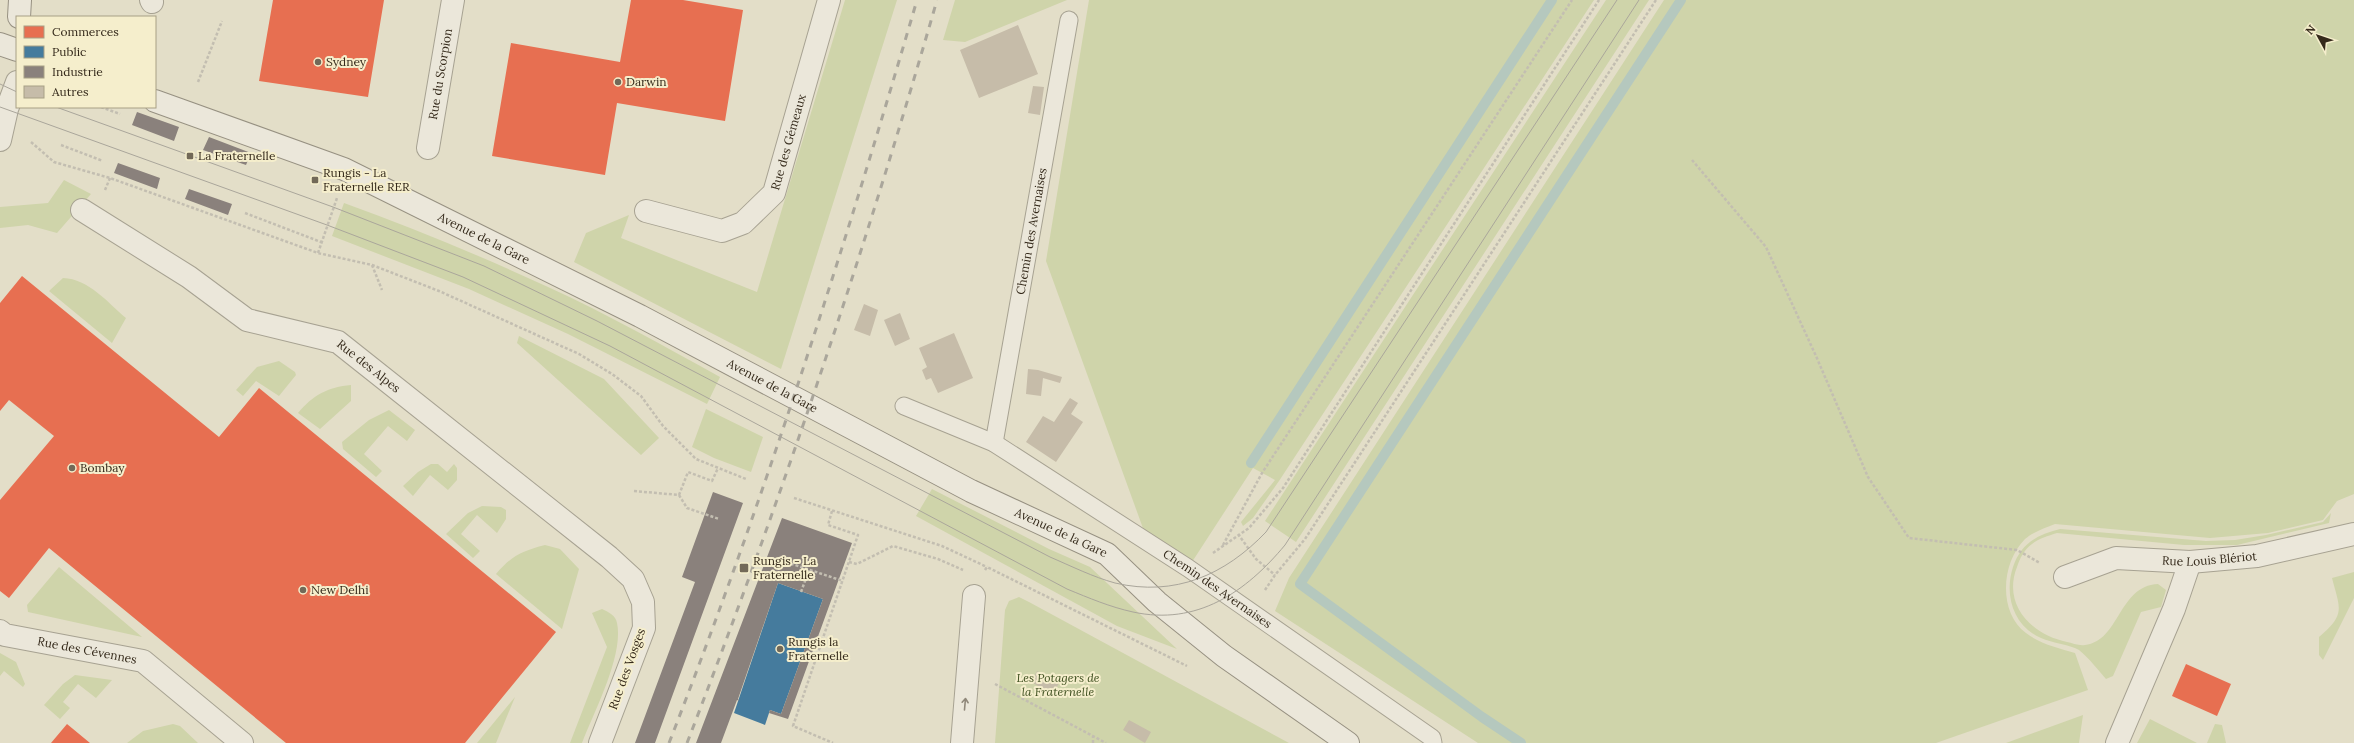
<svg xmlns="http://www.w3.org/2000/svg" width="2354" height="743" font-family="Lora,serif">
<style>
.green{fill:#cfd4aa}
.shops{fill:#e76f51}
.public{fill:#457b9d}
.industry{fill:#8a817c}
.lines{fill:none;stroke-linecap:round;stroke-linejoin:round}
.stream{stroke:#b5c8be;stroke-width:10}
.building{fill:#c6bca9}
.lane-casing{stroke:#a7a292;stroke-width:19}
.street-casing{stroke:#a7a292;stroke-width:24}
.secondary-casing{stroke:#979182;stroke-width:24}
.path{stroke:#c3beb1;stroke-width:2.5;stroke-dasharray:3 2;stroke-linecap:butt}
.lane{stroke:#ebe7da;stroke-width:17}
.street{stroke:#ebe7da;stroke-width:22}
.secondary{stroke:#ebe7da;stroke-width:22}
.tram{stroke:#aaa69b;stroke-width:1}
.rail{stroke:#aaa69b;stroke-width:3;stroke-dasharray:7 7;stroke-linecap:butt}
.oneway{stroke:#90887a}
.poi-dot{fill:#726958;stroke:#f5eecc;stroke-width:1.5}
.labels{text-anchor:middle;stroke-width:4;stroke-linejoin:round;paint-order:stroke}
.poi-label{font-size:12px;fill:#352a1b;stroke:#f5eecc;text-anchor:start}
.street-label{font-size:12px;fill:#352a1b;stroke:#f5eecc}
.park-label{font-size:12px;font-style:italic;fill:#405121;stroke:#f5eecc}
</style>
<rect width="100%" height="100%" fill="#e3dec8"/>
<path class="green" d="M845,0H897L781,369L574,262L586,233L629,215L621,238L757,292Z
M955,0H1067L965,42L943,40Z
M1089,0H1594L1279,481L1253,518L1243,526L1241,522L1275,480L1253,468L1192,562L1144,531L1046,261Z
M1606,0H1649L1296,542L1265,521Z
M1664,0H2354V494L2337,501L2323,520L2268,533L2210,538L2055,524C2045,528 2033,532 2025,539C2001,563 1998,612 2026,633C2040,644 2059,648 2075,653L2088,690L1936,743H1478L1275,611L1289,578Z
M64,180L91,194L57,233L28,225L0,228V207L48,203Z
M344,203C413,228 481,256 548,287C607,314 664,346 720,377L707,404L568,334L469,289L332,236Z
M63,278C89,279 107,302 126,318L112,343L49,291Z
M519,336L604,379L659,438L641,455L517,343Z
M279,361L295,372L296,375L279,396L256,381L243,396L236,390L257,367Z
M351,385V401L320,429L298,413C313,395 328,387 351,385Z
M706,409L763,437L751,472L714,458L692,447Z
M389,410L415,430L407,441L388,426L364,454L382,471L376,477L343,449L342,442L369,420Z
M431,464H438L447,472L454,464L457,468V480L448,490L430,475L413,496L403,486L418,472Z
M932,489L1049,549L1090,567L1177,649L1117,626L916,516Z
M482,506L501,507L506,510V519L497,533L477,515L461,534L480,551L473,558L446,534L468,513Z
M2331,513L2329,523L2237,545H2184L2057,533C2048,536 2039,538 2032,544C2024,550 2020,558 2017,567C2002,605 2032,635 2067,642C2072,643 2079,646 2085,645C2120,641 2118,586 2158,584L2166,590L2161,607L2141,612L2113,676L2106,679C2098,670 2089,658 2079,650C2071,645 2052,643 2041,638C2013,626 2004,595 2013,567C2021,543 2037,535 2060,529L2206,541L2235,540L2266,535L2323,522Z
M545,545L560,549L579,569L562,629L496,574C511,556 522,551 545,545Z
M59,567L142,637L28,612L27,605Z
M2354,572V598L2323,660L2319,655V637C2346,614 2340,609 2332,578Z
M1019,597L1029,602L1289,743H995L1005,610L1009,601Z
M602,609C609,612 616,616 617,623C624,655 594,712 582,743H570L607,647L592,613Z
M0,653L16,662L25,684L23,687L4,671L0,676Z
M75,675L112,680L96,698L78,684L63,702L70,708L60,719L44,705L63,684Z
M515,697L496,743H477Z
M2083,715L2079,743H2006Z
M2150,719L2197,743H2137Z
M173,724L180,726L198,743H127L143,731Z
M2215,724L2222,725L2226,743H2207Z"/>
<path class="shops" d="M273,0H384L368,97L259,81Z
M631,0H683L743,10L725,121L617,103L605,175L492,156L511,43L620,62Z
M22,276L219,437L259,388L556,632L465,743H286L49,548L9,598L0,591V500L54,436L9,400L0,411V303Z
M2186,664L2231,684L2217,716L2172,696Z
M67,724L90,743H51Z"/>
<path class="public" d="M778,583L823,599L781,714L770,710L765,725L734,713Z"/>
<path class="industry" d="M137,112L179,127L174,141L132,125Z
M209,137L251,153L246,165L203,150Z
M118,163L160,178L157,189L114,173Z
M189,189L232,204L228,215L185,199Z
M713,492L743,503L655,743H635L695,582L682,577Z
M782,518L852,543L788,719L769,713L770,710L781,714L823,599L778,583L738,699L739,701L737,700L721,743H696Z"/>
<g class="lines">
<path class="stream" d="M1251,463L1552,0
M1521,743L1482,717L1300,584L1681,0"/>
</g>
<path class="building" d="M1018,25L1038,74L979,98L960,50Z
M1033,86L1044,87L1040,115L1028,113Z
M864,304L878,310L870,336L854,330Z
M900,313L910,339L895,346L884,320Z
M954,333L973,378L938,393L931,378L926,380L922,370L927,367L919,348Z
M1028,369L1038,370L1062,377L1060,383L1043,378L1041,396L1026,394Z
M1070,398L1078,403L1071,414L1083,422L1056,462L1026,442L1043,416L1054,422Z
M1037,671L1059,683L1053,694L1031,682Z
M1129,720L1151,732L1145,743L1123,730Z"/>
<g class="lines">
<g class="lane-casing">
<g id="lane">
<path id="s1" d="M904,406L994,443L1188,568L1432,738L1433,743"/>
<path id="s2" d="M994,443L1069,20"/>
</g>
</g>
<g class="street-casing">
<g id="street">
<path d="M151,0L152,2"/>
<path d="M0,140L7,109L17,82"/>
<path id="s3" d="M428,148L453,0"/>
<path id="s4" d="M82,210L189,277L247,320L338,342L609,557L633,579L643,602L644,628L600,743"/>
<path id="s5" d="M646,211L722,231L743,223L774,193L829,0"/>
<path id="s6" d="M2065,577L2116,558L2190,562L2257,556L2354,534"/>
<path id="s7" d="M0,631L5,635L143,661L242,743"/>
<path d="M962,743L974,596"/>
<path d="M2117,743L2174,609L2190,562"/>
</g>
</g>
<g class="secondary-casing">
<g id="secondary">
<path d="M19,17L20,0"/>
<path d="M0,44L17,50"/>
<path id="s8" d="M155,101L344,169L640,316L971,491L1107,554L1157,602L1224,656L1348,743"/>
</g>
</g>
<path class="path" d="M198,82L222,21
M101,107L120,114
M31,142L54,162L110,178L318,253L372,265L439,291L579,354L612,374L641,396L663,426L696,459L746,479
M61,145L103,161
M1692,160L1766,247L1816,356L1868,477L1909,538L2017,550L2040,563
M105,190L110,178
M245,213L321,242
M318,253L337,198
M372,265L382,290
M634,491L679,495
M679,495L688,472L712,481L718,468
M679,495L687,508L719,519
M794,498L942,546L987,567
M832,511L828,525L858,535L793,726L833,743
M1238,534L1256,559L1275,575
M1223,545L1262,473L1572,0
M1213,553L1249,528L1283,488L1599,0
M786,562L843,581
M849,562L857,564L893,546L938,559L963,570
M985,570L987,567L1187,666
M1265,590L1275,575L1305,539L1656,0
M801,592L809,570
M995,684L1106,743
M1093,743V736"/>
<use href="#lane" class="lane"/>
<use href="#street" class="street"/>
<use href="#secondary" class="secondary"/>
<path class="tram" d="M0,84L17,92
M0,107L327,225L463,277L610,346L1067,589C1089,598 1110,607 1133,612C1197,626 1246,592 1285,545L1639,0
M56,107L333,207L484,266L597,321L1050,557C1071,566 1093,577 1115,583C1175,597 1225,575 1266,532L1617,0"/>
<path class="rail" d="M669,743C764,500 844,250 917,0
M687,743C781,500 865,251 937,0"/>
</g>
<defs><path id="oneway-shaft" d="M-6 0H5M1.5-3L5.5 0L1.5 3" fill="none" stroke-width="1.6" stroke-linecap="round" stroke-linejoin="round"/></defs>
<use class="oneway" href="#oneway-shaft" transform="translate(965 704) rotate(-85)"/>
<g class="poi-dot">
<circle cx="318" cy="62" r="4"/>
<circle cx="618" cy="82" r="4"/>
<rect x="186" y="152" width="8" height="8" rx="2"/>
<rect x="311" y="176" width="8" height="8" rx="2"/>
<circle cx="72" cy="468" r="4"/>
<rect x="739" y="563" width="10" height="10" rx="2"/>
<circle cx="303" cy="590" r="4"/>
<circle cx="780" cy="649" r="4"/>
</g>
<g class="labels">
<g class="poi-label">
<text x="326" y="66">Sydney</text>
<text x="626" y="86">Darwin</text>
<text x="198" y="160">La Fraternelle</text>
<text x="323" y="177">Rungis - La<tspan x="323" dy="14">Fraternelle RER</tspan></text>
<text x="80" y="472">Bombay</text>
<text x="753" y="565">Rungis - La<tspan x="753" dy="14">Fraternelle</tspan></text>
<text x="311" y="594">New Delhi</text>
<text x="788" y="646">Rungis la<tspan x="788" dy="14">Fraternelle</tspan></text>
</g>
<g class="street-label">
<text dy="4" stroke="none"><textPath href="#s3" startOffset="75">Rue du Scorpion</textPath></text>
<text dy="4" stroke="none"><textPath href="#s5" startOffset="197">Rue des Gémeaux</textPath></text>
<text dy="4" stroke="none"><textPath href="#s2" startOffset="215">Chemin des Avernaises</textPath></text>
<text dy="4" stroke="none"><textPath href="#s8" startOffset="357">Avenue de la Gare</textPath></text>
<text dy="4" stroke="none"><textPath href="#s4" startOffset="331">Rue des Alpes</textPath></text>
<text dy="4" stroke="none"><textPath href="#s8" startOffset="681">Avenue de la Gare</textPath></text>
<text dy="4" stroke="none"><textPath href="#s8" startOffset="1005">Avenue de la Gare</textPath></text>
<text dy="4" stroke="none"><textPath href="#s6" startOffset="148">Rue Louis Blériot</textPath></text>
<text dy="4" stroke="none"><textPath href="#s1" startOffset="364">Chemin des Avernaises</textPath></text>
<text dy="4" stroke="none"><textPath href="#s7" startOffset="90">Rue des Cévennes</textPath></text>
<text transform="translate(627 669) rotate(-70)" y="4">Rue des Vosges</text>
</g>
<g class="park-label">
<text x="1058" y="682">Les Potagers de<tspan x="1058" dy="14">la Fraternelle</tspan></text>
</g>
</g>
<rect x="16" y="16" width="140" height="92" fill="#f5eecc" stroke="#a8a085"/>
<rect x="24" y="26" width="20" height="12" fill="#e76f51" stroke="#a8a085"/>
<text x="52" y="36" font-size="12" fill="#352a1b">Commerces</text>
<rect x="24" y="46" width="20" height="12" fill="#457b9d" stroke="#a8a085"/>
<text x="52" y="56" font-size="12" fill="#352a1b">Public</text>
<rect x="24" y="66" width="20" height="12" fill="#8a817c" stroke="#a8a085"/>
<text x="52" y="76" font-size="12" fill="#352a1b">Industrie</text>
<rect x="24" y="86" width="20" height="12" fill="#c6bca9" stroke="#a8a085"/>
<text x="52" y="96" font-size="12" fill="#352a1b">Autres</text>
<g transform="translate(2318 36) rotate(310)" stroke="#f5eecc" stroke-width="3" paint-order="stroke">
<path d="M0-3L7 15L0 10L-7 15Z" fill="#352a1b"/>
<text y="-6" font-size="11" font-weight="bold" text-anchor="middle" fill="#352a1b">N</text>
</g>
</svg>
